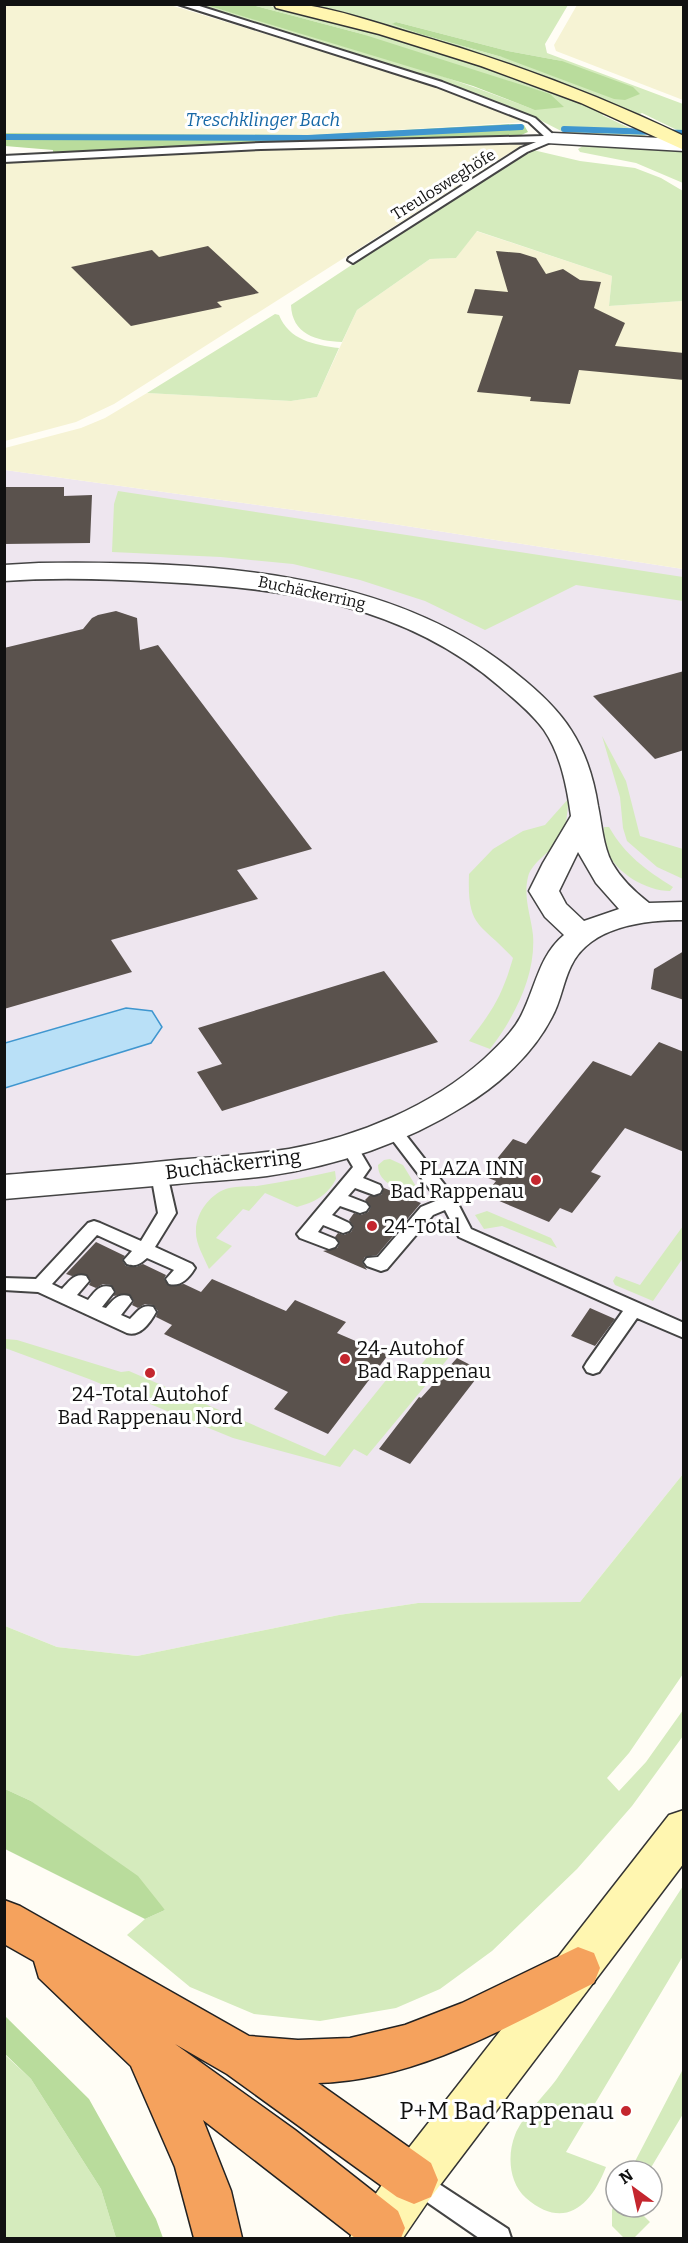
<svg xmlns="http://www.w3.org/2000/svg" width="688" height="2243" font-family="Bitter,serif">
<style>
.industrial{fill:#eee6ef}
.farmland{fill:#f6f3d4}
.green{fill:#d5ebbd;fill-rule:evenodd}
.forest{fill:#b9dc9c}
.water{fill:#b9e0f7;stroke:#3f96cf;stroke-width:1.5}
.lines{fill:none;stroke-linecap:round;stroke-linejoin:round}
.stream{stroke:#3f96cf;stroke-width:6}
.building{fill:#5a524d}
.service-casing{stroke:#444;stroke-width:4}
.minor-casing{stroke:#444;stroke-width:3}
.secondary-casing{stroke:#333;stroke-width:3}
.motorway-casing{stroke:#222;stroke-width:3}
.service{fill:#fff;fill-rule:evenodd}
.minor{fill:#fff;fill-rule:evenodd}
.secondary{fill:#fff6b0;fill-rule:evenodd}
.motorway{fill:#f5a25d;fill-rule:evenodd}
.poi-dot{fill:#c4262e;stroke:#fff;stroke-width:2}
.labels{text-anchor:middle;stroke-width:6;stroke-linejoin:round;paint-order:stroke}
.far-street-label{font-size:16px;fill:#111;stroke:#fff}
.far-water-label{font-size:18px;font-style:italic;fill:#1768a6;stroke:#fff}
.street-label{font-size:20px;fill:#111;stroke:#fff}
.poi-label{font-size:20px;fill:#111;stroke:#fff;text-anchor:start}
.near-poi-label{font-size:24px;fill:#111;stroke:#fff;text-anchor:end}
</style>
<rect width="100%" height="100%" fill="#fffdf5"/>
<path class="industrial" d="M5,470L374,521L683,569V1474L580,1602L418,1603L339,1615L137,1656L57,1647L5,1626Z"/>
<path class="farmland" d="M5,4L170,5L385,70L477,102L527,122L312,135L5,133Z
M577,5H683V100L556,51L554,45Z
M501,142L522,145L114,404L76,422L5,441V161L165,151Z
M476,231L612,276L609,306L683,301V569L374,521L5,470V448L81,428L105,418L147,393L291,401L317,397L357,310L430,259L456,258Z"/>
<path class="green" d="M194,5H206C317,37 428,68 535,110L362,34L252,5H266C382,32 495,68 605,114L602,115L655,140L569,135L532,116L488,98L313,40Z
M304,5H568L545,44L547,53L683,104V133L642,113L638,115C531,66 418,33 304,5ZM396,22L508,51L562,61L502,57L420,34L393,24Z
M586,144L673,147L683,153V183L636,163L580,152L578,149Z
M533,150L580,161L635,168L661,178L683,191V301L609,306L612,276L477,231L456,258L430,259L357,310L342,342C316,341 292,334 291,305L391,239Z
M275,314L279,315C289,340 314,345 339,348L317,397L291,401L147,393Z
M118,491L683,577V601L576,585L485,630L425,601L360,580L293,564L221,557L112,552L114,504Z
M602,736L626,781L640,836L683,849V879L657,867L627,841L623,828L620,797Z
M569,798C567,810 567,828 561,838C552,852 532,861 528,877C523,897 531,916 533,935C536,976 514,1018 490,1049L469,1041C493,1010 502,996 513,958C480,922 467,929 469,874L493,849L523,831L545,825Z
M604,827H609C625,855 646,870 673,887L670,891C646,891 616,873 606,850C603,843 603,834 604,827Z
M390,1159L403,1165L420,1193L416,1195C401,1189 378,1185 378,1165L384,1160Z
M335,1171L336,1179C327,1196 315,1202 297,1207L265,1193L249,1211L243,1209L216,1238L232,1246L209,1269C204,1257 195,1243 196,1230C196,1212 212,1192 229,1188C238,1186 248,1187 257,1186C283,1182 309,1177 335,1171Z
M487,1211L551,1238L557,1248L502,1226L484,1229L475,1215Z
M683,1226V1258L653,1301L615,1285L613,1281L616,1276L640,1285Z
M5,1339L17,1340L121,1372L129,1371L325,1456L391,1374L407,1382L433,1350L450,1356L367,1456L354,1449L340,1467L233,1438L89,1379L5,1348Z
M683,1474V1674L629,1753L607,1778L619,1791L646,1762L683,1710V1736L632,1806L577,1869L492,1951L440,1989L396,2008L320,2021L254,2014L190,1987L127,1935L145,1919L165,1910L31,1801L5,1789V1626L57,1647L137,1656L339,1615L418,1603L580,1602Z
M683,1886V1956L566,2152L606,2167C591,2206 564,2231 526,2198C509,2183 507,2155 515,2135C522,2117 544,2096 556,2080C600,2016 641,1950 683,1886Z
M4,2054L31,2079L101,2189L116,2238H5Z
M683,2069V2114L649,2171H630Z
M616,2200V2207H635L650,2222L634,2238H624L612,2226V2210Z"/>
<path class="forest" d="M206,5H252L362,34L550,94L564,107L535,110L473,86Z
M396,22L508,51L562,61L633,87L640,94L625,100L614,99L502,57L420,34L392,24Z
M512,124L524,125L528,132L519,136L53,153V150L5,146V133L312,135Z
M5,1789L31,1801L138,1876L165,1910L145,1919L5,1849Z
M4,2015L89,2099L156,2219L163,2238H116L101,2189L31,2079L5,2054Z"/>
<path class="water" d="M126,1008L152,1011L162,1027L151,1043L5,1088V1043Z"/>
<g class="lines">
<path class="stream" d="M564,129L684,133
M4,137L308,138L521,127"/>
</g>
<path class="building" d="M208,246L259,293L217,302L222,307L131,326L71,267L152,250L159,257Z
M496,251L520,253L536,258L546,274L563,269L580,280L601,282L594,308L625,323L615,346L684,353V380L579,370L570,404L530,401L531,397L477,392L503,316L467,313L475,289L508,292Z
M4,487H64V496L92,495L90,543L4,544Z
M116,611L137,618L140,650L158,645L312,849L237,870L258,899L111,940L132,972L4,1009V648L83,629L92,618L98,615Z
M684,671V750L655,759L593,696Z
M684,951V1000L651,989L654,969Z
M384,971L438,1042L222,1111L197,1072L222,1064L198,1028Z
M659,1042L684,1052V1152L625,1128L591,1172L601,1176L572,1213L560,1208L549,1222L485,1195L496,1181L483,1176L513,1139L526,1144L593,1061L631,1076Z
M384,1188L421,1203L377,1255L365,1257L362,1262L367,1270L323,1251L337,1248L340,1243L335,1237L338,1233L344,1235L351,1232L354,1227L349,1220L354,1213L361,1215L368,1212L371,1207L365,1200L369,1196L381,1195Z
M96,1242L125,1256L122,1260L126,1266L136,1267L143,1264L166,1275L164,1279L169,1286L184,1284L201,1292L212,1279L286,1311L295,1300L346,1322L337,1333L388,1355L328,1434L274,1409L288,1392L164,1334L172,1325L156,1317L158,1311L153,1305L145,1304L138,1308L132,1305L134,1301L129,1294L113,1296L116,1292L111,1285L103,1284L96,1288L89,1285L91,1281L86,1274L72,1276L66,1274Z
M590,1308L615,1319L595,1346L571,1336Z
M457,1358L482,1371L410,1464L379,1449L419,1397L421,1398Z"/>
<g class="lines">
<g class="service-casing">
<path id="service" d="M178,4H193L442,82L535,118L558,139L527,152L353,263L348,260L349,258L521,148L536,142L261,149L4,162V156L261,143L544,136L529,122L436,86Z
M392,1123L398,1125L455,1198L471,1229L684,1323V1338L637,1318L599,1372L593,1374L587,1372L584,1367L587,1362L623,1311L459,1237L445,1210L433,1215L387,1269L381,1271L367,1266L364,1262L367,1258L378,1257L421,1207L438,1200L384,1129L386,1125Z
M348,1139L354,1141L370,1168L363,1178L380,1185L382,1189L380,1193L374,1195L355,1188L348,1196L366,1203L369,1207L366,1211L360,1213L340,1206L332,1215L349,1223L352,1227L349,1231L343,1233L323,1225L318,1232L335,1239L338,1243L335,1247L329,1249L300,1238L297,1234L353,1167L340,1145L342,1141Z
M159,1168L165,1170L167,1174L176,1213L155,1247L192,1264L195,1268C189,1278 181,1287 169,1284L166,1279L174,1270L147,1258C140,1264 136,1267 127,1264L124,1260L132,1251L97,1235L52,1284L62,1289C70,1281 74,1273 86,1276L89,1281L77,1295L88,1300C95,1292 99,1284 111,1287L114,1292L102,1307L106,1308C113,1300 118,1293 129,1296L132,1301L121,1315L130,1319C138,1311 142,1304 153,1307L156,1312C150,1323 140,1337 127,1333L38,1292L4,1290V1278L36,1279L88,1223L94,1221L100,1223L141,1241L158,1213L151,1174L153,1170Z
M416,2169L508,2229L511,2238H479L408,2189L404,2181L408,2173Z"/>
</g>
<g class="minor-casing">
<path id="minor" d="M553,133L684,139V151L546,143L543,139L546,135Z
M39,563C198,561 391,568 518,675C538,691 557,708 571,730C586,753 594,780 598,806C602,825 603,846 612,863C621,879 635,892 649,903L684,902V920C645,920 590,926 571,966C563,982 561,1001 552,1017C533,1054 499,1085 464,1106C405,1143 336,1166 267,1176C237,1180 207,1181 177,1184C119,1189 62,1194 4,1199V1175C62,1170 119,1166 176,1160C214,1157 251,1155 289,1149C357,1137 432,1106 484,1059C498,1046 514,1031 522,1014C536,986 539,956 564,935L545,917L529,891L543,863L571,816C567,787 561,755 544,730C532,713 514,699 499,686C403,604 285,588 163,582C110,579 57,577 4,581V565ZM578,852L596,883L619,909L584,921L566,904L559,891Z"/>
</g>
<g class="secondary-casing">
<path id="secondary" d="M274,4C284,4 295,3 306,5C339,10 374,22 407,32C502,59 594,93 684,136V150L581,103L481,66L379,34L276,8Z
M684,1810V1863L431,2197L403,2238H350L357,2221L397,2163L669,1815Z"/>
</g>
<g class="motorway-casing">
<path id="motorway" d="M4,1900L20,1906L249,2036L298,2040L350,2038L405,2025L462,2003L578,1947L594,1953L600,1968L594,1983C507,2027 417,2080 318,2083L431,2163L438,2180L431,2197L414,2204L397,2197L227,2074L175,2044L295,2130L398,2211L405,2228L401,2238H355L203,2120L231,2191L242,2238H194L175,2167L131,2066L39,1978L34,1961L4,1944Z"/>
</g>
<use href="#service" class="service"/>
<use href="#minor" class="minor"/>
<use href="#secondary" class="secondary"/>
<use href="#motorway" class="motorway"/>
</g>
<g class="poi-dot">
<circle cx="536" cy="1180" r="6"/>
<circle cx="372" cy="1226" r="6"/>
<circle cx="345" cy="1359" r="6"/>
<circle cx="150" cy="1373" r="6"/>
<circle cx="626" cy="2111" r="6"/>
</g>
<g class="labels">
<g class="far-street-label">
<text transform="translate(443 184) rotate(-32)" y="6">Treulosweghöfe</text>
<text transform="translate(312 592) rotate(12)" y="6">Buchäckerring</text>
</g>
<g class="far-water-label">
<text x="263" y="126">Treschklinger Bach</text>
</g>
<g class="street-label">
<text transform="translate(233 1164) rotate(-7)" y="7">Buchäckerring</text>
</g>
<g class="poi-label">
<text x="524" y="1175" text-anchor="end">PLAZA INN<tspan x="524" dy="23">Bad Rappenau</tspan></text>
<text x="384" y="1233">24-Total</text>
<text x="357" y="1355">24-Autohof<tspan x="357" dy="23">Bad Rappenau</tspan></text>
<text x="150" y="1401" text-anchor="middle">24-Total Autohof<tspan x="150" dy="23">Bad Rappenau Nord</tspan></text>
</g>
<g class="near-poi-label">
<text x="614" y="2119">P+M Bad Rappenau</text>
</g>
</g>
<rect width="688" height="2243" fill="none" stroke="#111111" stroke-width="12"/>
<g transform="translate(634 2189) rotate(327)"><circle r="28" fill="#ffffff" stroke="#a0a0a0" stroke-width="1.5"/>
<path d="M0-4.5L10 22L0 15L-10 22Z" fill="#c4262e"/>
<text y="-9" font-size="16" font-weight="bold" text-anchor="middle" fill="#111111">N</text>
</g>
</svg>
